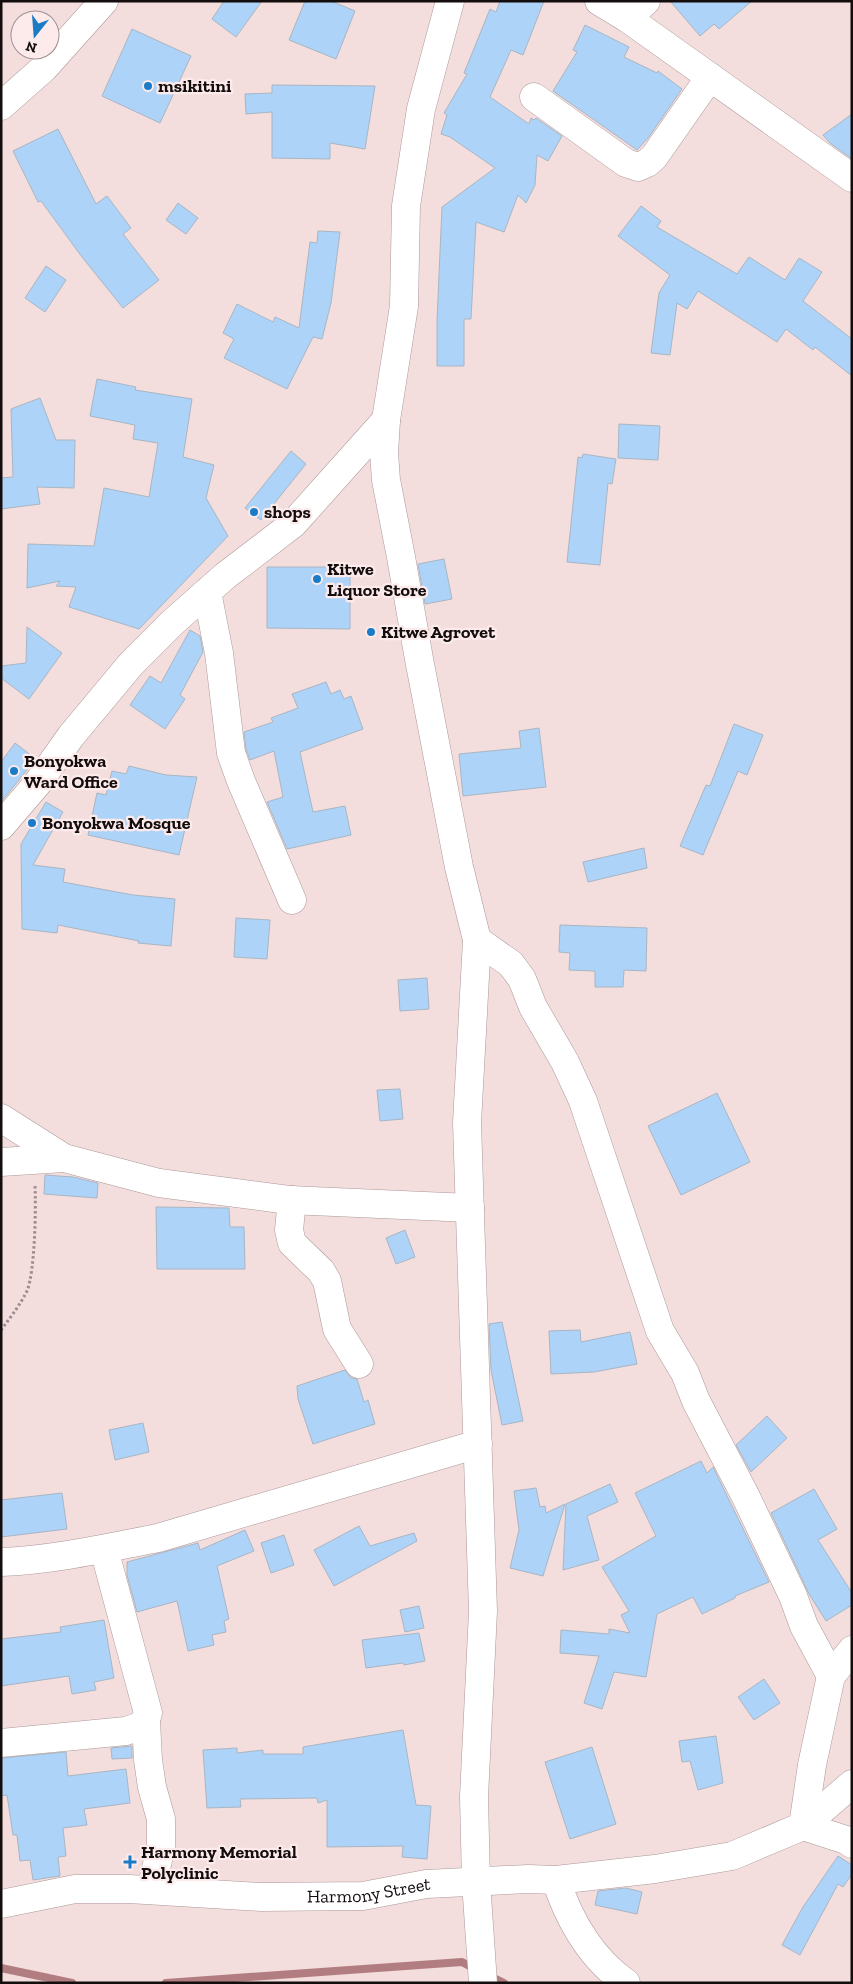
<svg xmlns="http://www.w3.org/2000/svg" width="853" height="1984" font-family="'Zilla Slab',serif">
<style>
.lines{fill:none;stroke-linecap:round;stroke-linejoin:round}
.stream{stroke:#b27d80;stroke-width:8}
.building{fill:#aed3f9;stroke:#a8b6c3}
.minor-casing{stroke:#ad9899;stroke-width:29}
.path{stroke:#9c8c8c;stroke-width:3;stroke-dasharray:2.5 2.5;stroke-linecap:butt}
.minor{stroke:#fff;stroke-width:28}
.poi-dot{fill:#1a7bc7;stroke:#fdebec;stroke-width:2}
.labels{text-anchor:middle;stroke-width:4.5;stroke-linejoin:round;paint-order:stroke}
.poi-label{font-size:18px;font-weight:bold;fill:#140d0d;stroke:#fdebec;text-anchor:start}
.street-label{font-size:18px;fill:#140d0d;stroke:#fdebec}
</style>
<rect width="100%" height="100%" fill="#f3dddd"/>
<g class="lines">
<path class="stream" d="M1,1968L72,1983
M488,1975L504,1983
M166,1983L462,1962L477,1970"/>
</g>
<path class="building" d="M224,1H262L236,37L212,19Z
M305,1H331L355,11L336,59L289,40Z
M500,1H544L523,55L511,50L490,97L529,124L531,118L534,120L536,118L562,136L548,161L537,155L535,185L526,203L518,195L504,232L476,222L471,319H464V366H437V321L442,207L495,168L450,137L441,134L447,115L444,113L467,74L464,73L490,9L496,12Z
M670,1H752L719,29L714,24L700,36Z
M585,25L629,47L624,57L657,73L658,71L682,89L648,138L637,150L553,91L577,52L573,50Z
M132,29L191,56L160,123L102,96Z
M272,85L375,86L365,149L330,143V159L272,158V112L246,114L245,94L272,93Z
M852,114V159L830,143L823,135Z
M58,129L96,204L107,196L131,228L123,234L159,280L123,308L82,257L41,201L38,202L13,151Z
M178,203L198,218L186,234L166,220Z
M641,206L661,221L657,227L737,274L749,257L785,280L799,258L822,272L803,301L852,339V376L815,347L813,350L786,329L777,342L698,291L687,309L677,303L670,355L651,353L659,293L670,275L618,236Z
M318,231L340,232L331,303L322,339L313,337L287,389L224,358L234,339L223,333L237,304L273,322L275,317L299,328L310,242L317,243Z
M46,266L66,280L45,312L25,298Z
M97,379L136,387L135,390L192,399L183,457L214,465L206,498L228,536L139,629L69,607L76,587L56,586L60,581L27,588L28,544L94,546L104,488L149,497L158,443L133,439L135,425L90,416Z
M40,398L56,440H75L74,488L37,487L40,504L1,509V478L13,477L11,409Z
M619,424L660,426L658,460L618,458Z
M291,451L306,464L261,520L245,508Z
M583,454L616,459L612,484L608,483L600,565L567,562L578,457L582,458Z
M444,559L452,599L425,604L418,564Z
M267,567H350V629L267,628Z
M27,627L62,653L29,699L1,678V666L26,663Z
M190,630L200,636L203,652L180,695L185,699L165,729L130,705L150,676L161,683Z
M326,682L331,694L340,690L344,699L351,696L363,729L300,752L313,812L345,806L351,835L287,849L267,802L283,797L274,751L250,760L246,749L244,732L273,722L271,718L298,708L292,694Z
M734,724L763,735L747,775L738,771L703,855L680,846L706,785L710,786Z
M539,728L546,787L463,796L459,754L521,748L519,731Z
M15,743L36,759L1,802V762Z
M129,766L166,775L197,777L179,855L88,835L97,793L106,795L112,771L126,774Z
M46,802L63,812L33,865L65,869L63,882L133,895L175,899L171,946L138,943L139,941L58,925L57,933L22,929L21,844Z
M644,848L647,868L588,882L583,862Z
M236,918L270,920L267,959L234,957Z
M560,925L647,928L646,971L624,970L623,987H595V971L569,970L570,953L559,952Z
M427,978L429,1009L400,1011L398,980Z
M400,1089L403,1119L380,1121L377,1090Z
M717,1093L750,1162L681,1195L648,1126Z
M45,1175L73,1177L98,1183L97,1198L44,1194Z
M156,1207L229,1208L230,1227H244L245,1269H157Z
M405,1230L415,1257L396,1264L386,1238Z
M502,1322L523,1421L502,1425L491,1370L489,1324Z
M580,1330L581,1342L630,1332L637,1364L594,1372L551,1374L549,1331Z
M345,1370L351,1378L357,1379L364,1402L368,1400L375,1424L313,1444L298,1399L297,1386Z
M767,1416L787,1438L751,1472L736,1445Z
M143,1423L149,1452L115,1460L109,1430Z
M701,1461L707,1473L713,1467L769,1582L735,1596V1598L702,1614L693,1597L657,1614L646,1677L614,1672L602,1709L584,1703L599,1656L560,1653L561,1630L609,1634V1629L630,1633L621,1615L629,1611L602,1567L656,1536L635,1493Z
M610,1484L618,1502L587,1516L599,1560L563,1570L566,1504Z
M536,1488L540,1507L545,1506L546,1513L565,1504L543,1576L510,1568L519,1530L514,1491Z
M814,1489L837,1529L818,1540L852,1593V1605L826,1621L809,1594L771,1513Z
M62,1493L67,1529L1,1537V1500Z
M359,1526L370,1546L414,1533L417,1541L334,1586L314,1550Z
M245,1530L254,1551L217,1566L229,1619L224,1621L226,1632L212,1635L214,1645L188,1651L177,1601L137,1612L127,1575V1562L198,1543L200,1550Z
M284,1535L294,1565L271,1573L261,1543Z
M419,1606L424,1628L405,1632L400,1610Z
M104,1620L114,1678L94,1682L96,1690L72,1694L69,1676L1,1686V1639L61,1632L60,1627Z
M419,1633L425,1661L404,1665L403,1663L366,1668L362,1640Z
M764,1679L780,1703L754,1720L738,1697Z
M403,1730L416,1805L431,1806L427,1859L402,1857L403,1846L327,1847V1800L318,1803L317,1798L240,1799L241,1807L207,1808L203,1750L237,1748V1753L263,1750V1754H303V1747Z
M716,1736L723,1783L698,1790L690,1761L682,1762L679,1741Z
M132,1746V1758L112,1759L111,1748Z
M592,1747L616,1824L570,1839L545,1762Z
M66,1752L68,1776L126,1769L130,1803L84,1809L87,1825L63,1828L66,1856L58,1857L60,1876L33,1880L30,1860L20,1861L17,1835H13L7,1795L1,1796V1758Z
M838,1856L852,1865V1874L843,1887L838,1884L800,1955L782,1945L803,1907Z
M626,1888L642,1892L637,1914L595,1905L598,1891Z"/>
<g class="lines">
<g class="minor-casing">
<g id="minor">
<path d="M450,1L421,109L406,206L404,306L386,420L384,453L386,480L401,557L419,659L459,867L477,940L467,1123L483,1611L474,1797L476,1882L483,1983"/>
<path d="M599,1L627,18L852,178"/>
<path d="M627,18L646,1"/>
<path d="M534,97L626,163L638,167L647,163L654,157L710,77"/>
<path d="M1,106L44,68L104,1"/>
<path d="M207,592L219,653L231,753L241,781L292,900"/>
<path d="M1,826L37,784L71,736L131,664L172,623L225,576L293,524L386,420"/>
<path d="M477,940L511,964L522,979L533,1007L565,1062L583,1101L660,1331L685,1373L696,1401L746,1497L793,1596L804,1626L831,1676"/>
<path d="M1,1118L64,1158L159,1183L289,1200L470,1208"/>
<path d="M1,1162L64,1158"/>
<path d="M292,1200L289,1230L292,1243L321,1271L327,1281L337,1329L359,1364"/>
<path d="M1,1562C54,1560 106,1548 158,1538L478,1444"/>
<path d="M146,1721L148,1760L152,1787L161,1819V1847L151,1890"/>
<path d="M1,1743L126,1731C138,1727 145,1726 148,1713L104,1549"/>
<path d="M803,1826L852,1784"/>
<path d="M803,1826L846,1840L852,1844"/>
<path d="M556,1880C569,1920 591,1958 626,1983"/>
<path id="s1" d="M1,1904L75,1889H129L261,1897L363,1896L426,1884L528,1879L556,1880L655,1869L732,1856L803,1826L812,1765L831,1676L852,1650"/>
</g>
</g>
<path class="path" d="M1,1330C10,1318 20,1305 27,1291C35,1271 36,1209 35,1186"/>
<use href="#minor" class="minor"/>
</g>
<g class="poi-dot">
<circle cx="148" cy="86" r="5"/>
<circle cx="254" cy="512" r="5"/>
<circle cx="317" cy="579" r="5"/>
<circle cx="371" cy="632" r="5"/>
<circle cx="14" cy="771" r="5"/>
<circle cx="32" cy="823" r="5"/>
<path d="M127.5 1854.5h5v5h5v5h-5v5h-5v-5h-5v-5h5z"/>
</g>
<g class="labels">
<g class="poi-label">
<text x="158" y="92">msikitini</text>
<text x="264" y="518">shops</text>
<text x="327" y="575">Kitwe<tspan x="327" dy="21">Liquor Store</tspan></text>
<text x="381" y="638">Kitwe Agrovet</text>
<text x="24" y="767">Bonyokwa<tspan x="24" dy="21">Ward Office</tspan></text>
<text x="42" y="829">Bonyokwa Mosque</text>
<text x="141" y="1858">Harmony Memorial<tspan x="141" dy="21">Polyclinic</tspan></text>
</g>
<g class="street-label">
<text dy="6" stroke="none"><textPath href="#s1" startOffset="370">Harmony Street</textPath></text>
</g>
</g>
<rect width="853" height="1984" fill="none" stroke="#140d0d" stroke-width="5"/>
<g transform="translate(35 35) rotate(197)"><circle r="24" fill="#fdebec" stroke="#a09293"/>
<path d="M0-4L9 19L0 12L-9 19Z" fill="#1a7bc7"/>
<text y="-8" font-size="14" font-weight="bold" text-anchor="middle" fill="#140d0d">N</text>
</g>
</svg>
